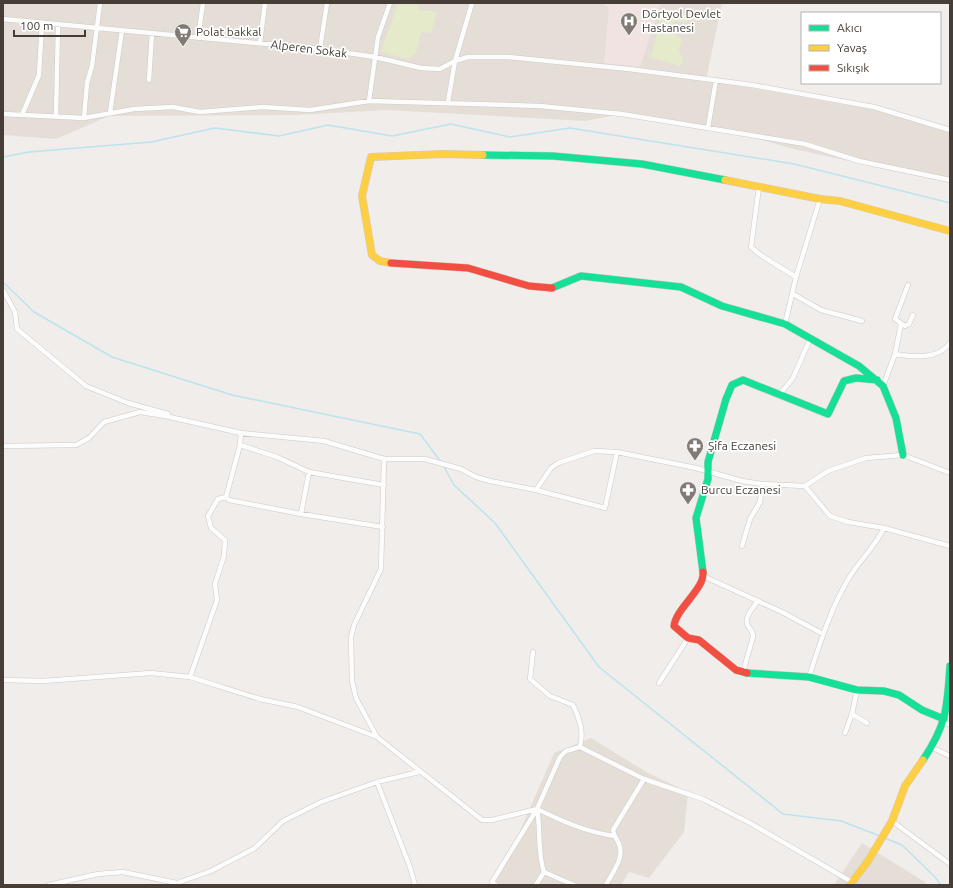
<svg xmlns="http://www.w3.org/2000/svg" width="953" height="888" font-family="Ubuntu,sans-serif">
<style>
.residential{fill:#e4ded7}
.medical{fill:#f2e3e3}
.green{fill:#e4eaca}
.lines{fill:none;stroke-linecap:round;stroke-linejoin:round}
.stream{stroke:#bbe4ee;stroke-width:1.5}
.street-casing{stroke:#cdc9c6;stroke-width:5.5}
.fast-casing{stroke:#d1cac2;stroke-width:8}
.slow-casing{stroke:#d1cac2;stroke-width:8}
.jam-casing{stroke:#d1cac2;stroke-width:8}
.street{stroke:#fdfcfc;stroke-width:4.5}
.fast{stroke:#16e098;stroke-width:7}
.slow{stroke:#ffcf43;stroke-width:7}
.jam{stroke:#f24e42;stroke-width:7}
.labels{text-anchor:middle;stroke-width:3.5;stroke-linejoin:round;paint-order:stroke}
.poi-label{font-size:12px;fill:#463d36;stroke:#fff;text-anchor:start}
.street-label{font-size:12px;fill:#463d36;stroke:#fff}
</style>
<rect width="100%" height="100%" fill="#f0edea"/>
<path class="residential" d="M3,3H722L706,80L910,116L950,130V183L794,149L720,128L622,114L585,121L387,110L295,115L109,116L56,139L3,135Z
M591,738L648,773L688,792L684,832L649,878L629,872L621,885H491L519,833L554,753Z
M862,843L925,882L927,885H834Z"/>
<path class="medical" d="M604,3H661L640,67L604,63L609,8Z"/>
<path class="green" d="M398,3H419L418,10L437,12L431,33L421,32L416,53L409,59L381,52Z
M662,12L688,16L686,22L676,21L669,25L670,32L682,39L679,50L683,60L680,66L651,58Z"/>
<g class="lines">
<path class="stream" d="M3,157L29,152L151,142L215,128L279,136L328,125L392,136L451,124L510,137L570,128L794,164L950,203
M3,282L34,312L112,357L232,395L420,434L441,462
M443,465L454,485L495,523L599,667L783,814L841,821L880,836
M885,838L902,845L935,877L941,885"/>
<g class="street-casing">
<path id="street" d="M3,19L320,49L375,57L421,68L440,69L455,61L468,57H507L629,69L752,85L874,107L950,130
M198,38L203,3
M260,43L265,3
M320,49L327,3
M149,80L152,33
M369,101L378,37L390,3
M448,102L455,61L472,3
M110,113L122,30
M3,114L84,118L134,109L173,107L200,112L263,107L310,110L369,101L540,106L622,114L805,144L859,161L950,180
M22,115L39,75L42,23
M56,115L58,25
M84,118L87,83L92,66L100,3
M708,128L716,80
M759,187L751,247L762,256L796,277
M908,285L895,319L905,326L909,324L913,315
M3,290L15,312L17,329L86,386L128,403L168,414
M793,294L821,310L862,321
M785,324L796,277L820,199
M895,354C913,357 938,360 950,343
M883,386L895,354L901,324
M779,395L793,378L810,339
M241,433L240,445L226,497L229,500L301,514L383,527
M240,445L277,457L309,472L384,485
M3,446L76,445L89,438L104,422L140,412L165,416L241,433L324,441L384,459H425L461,469L476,477L490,481L536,490L605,508L617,452
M384,459L381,569L354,625L351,637L352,681L356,698L377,737L482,820H492L537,809C562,821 586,832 614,836
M805,486L830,516L848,522L884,528L950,546
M536,490L551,468L558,463L594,451L617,452L696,468L742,481L762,484L805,486L828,471L866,458L903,455L950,473
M301,514L309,472
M742,546L750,519L760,502L762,484
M703,576L782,612L823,634
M533,652L530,679L550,696L573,705C580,720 584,732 580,747
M743,672L753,637C753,631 751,630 748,626C743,618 753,608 757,602
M190,677L217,600L215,584L224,556L225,540L211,528L208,516L218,499L226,497
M809,677C819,646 831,607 849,578C859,561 875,547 884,528
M3,680L43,681L151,673L190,677L260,699L298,707L377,737
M659,683L688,638
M852,714L867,723
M943,724H950
M845,733L852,714L857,690
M931,747L950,756
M377,782L410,867L415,885
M537,809C541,830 537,852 544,872
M892,821L950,864
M544,872L574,885
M49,885L98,874L123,872L177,883L211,871L255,848L283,821L321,802L377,782L419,772
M496,885L492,882L537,809L560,757L566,751L580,747L644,779L703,799L750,823L852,882
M536,885L544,872
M606,885C612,873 625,858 619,844C617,839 614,836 613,830L644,779"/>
</g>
<g class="fast-casing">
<path id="fast" d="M483,155L553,156L642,164L725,180
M552,288L581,276L681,287L722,306L785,324L859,366L883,386L896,418L903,455
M703,572L696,518L708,479V462L726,399L732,385L743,380L828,414L844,381L856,378L877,380
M747,673L809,677L857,690L884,691L899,695L922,710L944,719
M923,760C947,724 947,708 950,666"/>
</g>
<g class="slow-casing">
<path id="slow" d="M725,180L820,199L840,201L950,231
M391,263L380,261L372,255L362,196L371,157L443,154L483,155
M850,885L868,861L892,821L905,786L923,760"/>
</g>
<g class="jam-casing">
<path id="jam" d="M391,263L468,268L529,286L552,288
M703,572C705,589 676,608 674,626L688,638L699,640L736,670L747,673"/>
</g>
<use href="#street" class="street"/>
<use href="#fast" class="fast"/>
<use href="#slow" class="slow"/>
<use href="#jam" class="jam"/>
</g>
<defs>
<g id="hospital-pin" transform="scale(0.9)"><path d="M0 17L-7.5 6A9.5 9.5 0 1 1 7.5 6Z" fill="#827b75" stroke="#fff"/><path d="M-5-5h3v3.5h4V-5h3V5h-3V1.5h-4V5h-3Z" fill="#fff"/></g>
<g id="supermarket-pin" transform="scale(0.9)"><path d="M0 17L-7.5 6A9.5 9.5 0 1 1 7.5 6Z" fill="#827b75" stroke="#fff"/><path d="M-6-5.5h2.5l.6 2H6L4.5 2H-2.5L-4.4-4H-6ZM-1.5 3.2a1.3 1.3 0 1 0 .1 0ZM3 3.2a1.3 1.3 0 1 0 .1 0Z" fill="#fff"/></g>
<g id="pharmacy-pin" transform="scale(0.9)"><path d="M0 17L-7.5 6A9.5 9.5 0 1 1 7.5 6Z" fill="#827b75" stroke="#fff"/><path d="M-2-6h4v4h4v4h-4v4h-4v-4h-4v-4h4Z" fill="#fff"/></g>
</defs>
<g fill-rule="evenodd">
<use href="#hospital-pin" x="629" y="21"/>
<use href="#supermarket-pin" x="183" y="32"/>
<use href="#pharmacy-pin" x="695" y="446"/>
<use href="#pharmacy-pin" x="688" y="490"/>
</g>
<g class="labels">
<g class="poi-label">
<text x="642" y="18">Dörtyol Devlet<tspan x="642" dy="14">Hastanesi</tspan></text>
<text x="196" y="36">Polat bakkal</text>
<text x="708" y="450">Şifa Eczanesi</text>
<text x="701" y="494">Burcu Eczanesi</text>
</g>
<g class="street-label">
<text transform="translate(309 49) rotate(7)" y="4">Alperen Sokak</text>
</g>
</g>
<rect width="953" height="888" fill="none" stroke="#463d36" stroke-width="8"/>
<rect x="801" y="12" width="140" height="72" fill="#ffffff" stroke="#b5b1af"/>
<rect x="809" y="25" width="20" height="6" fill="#16e098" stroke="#b5b1af"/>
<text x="837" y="32" font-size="12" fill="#463d36">Akıcı</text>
<rect x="809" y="45" width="20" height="6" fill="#ffcf43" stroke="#b5b1af"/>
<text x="837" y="52" font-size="12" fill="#463d36">Yavaş</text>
<rect x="809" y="65" width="20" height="6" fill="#f24e42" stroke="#b5b1af"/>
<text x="837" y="72" font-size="12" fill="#463d36">Sıkışık</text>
<path d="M14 30v6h71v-6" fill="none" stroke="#463d36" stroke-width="2"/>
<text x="20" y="30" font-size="12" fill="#463d36" stroke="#ffffff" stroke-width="3" paint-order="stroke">100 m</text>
</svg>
